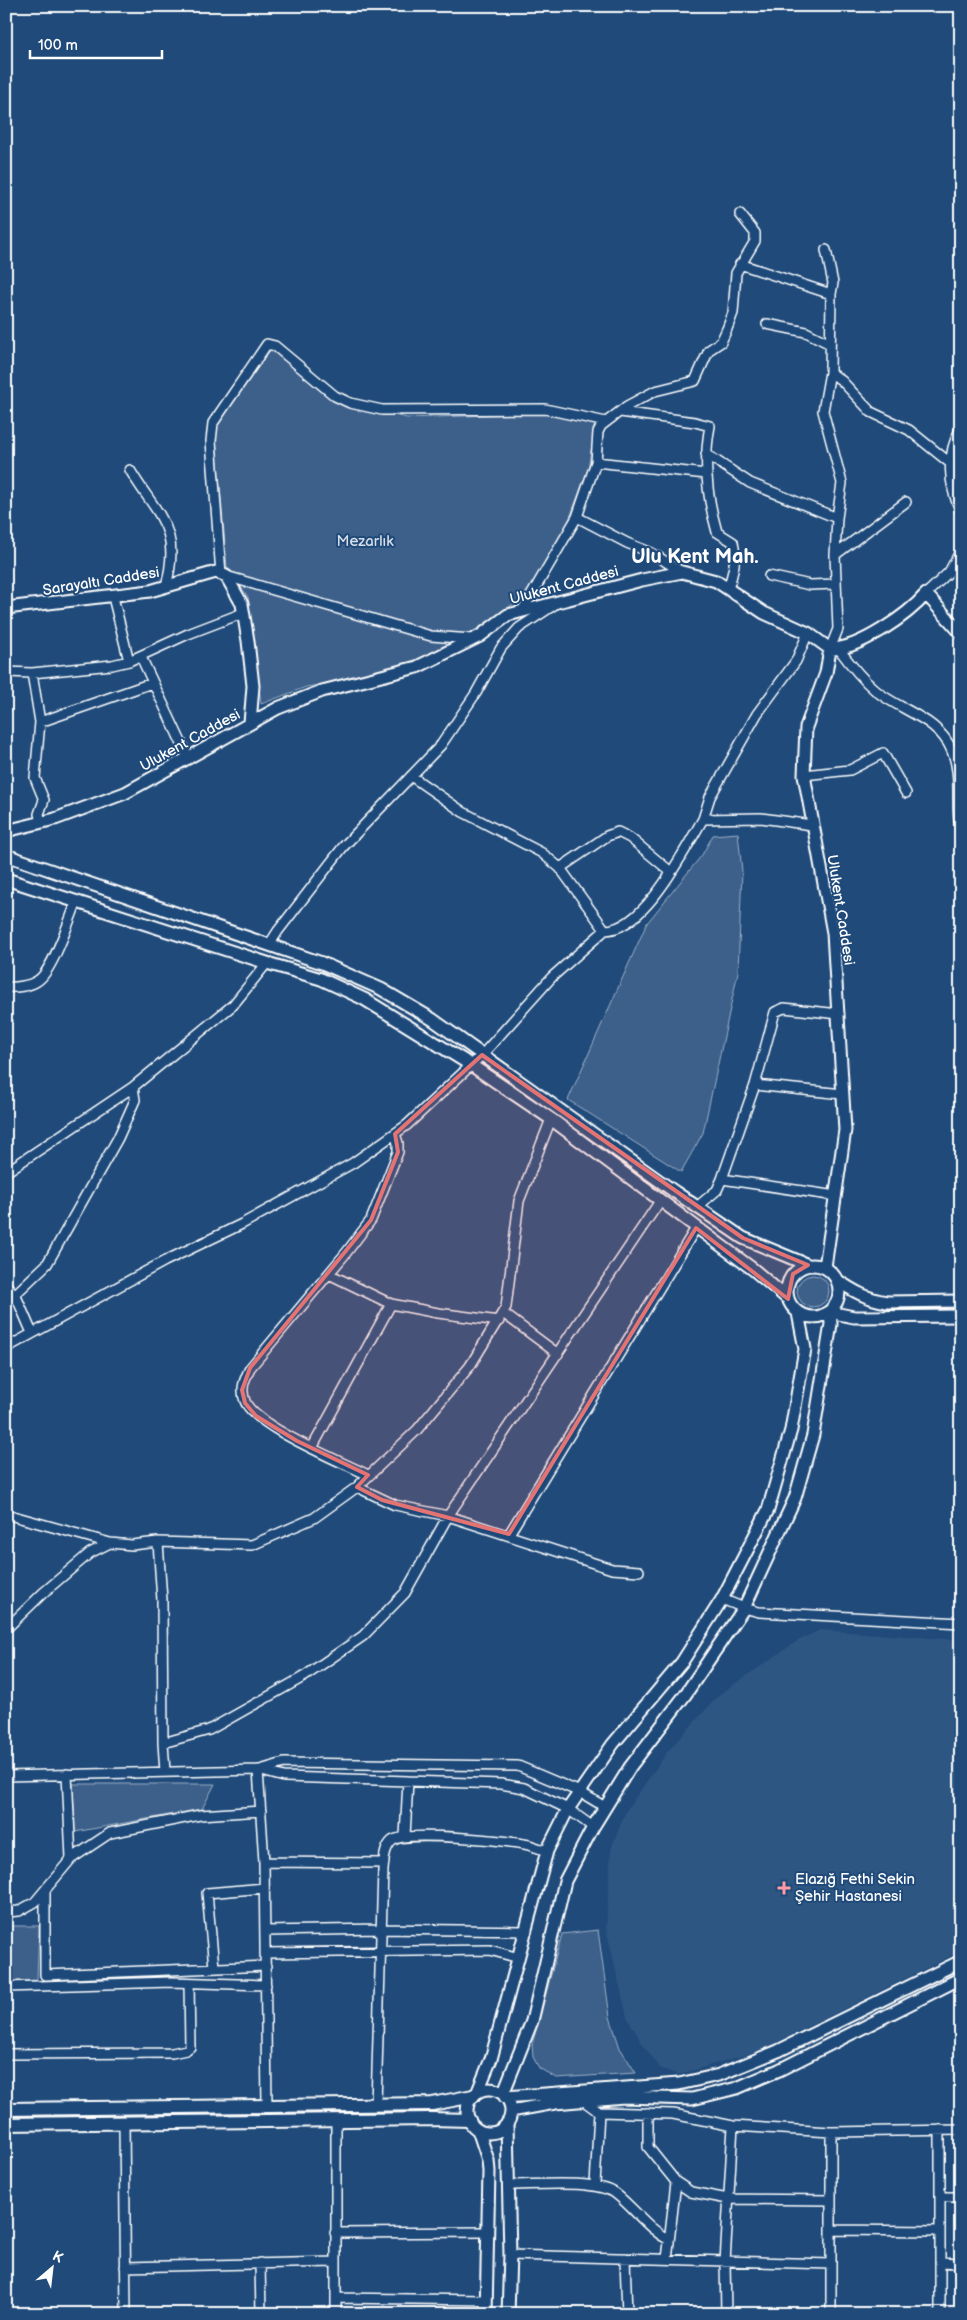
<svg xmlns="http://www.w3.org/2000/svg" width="967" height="2320" font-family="'Balsamiq Sans',sans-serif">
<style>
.built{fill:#2e5683}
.green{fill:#3c618b;stroke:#9eb0c5}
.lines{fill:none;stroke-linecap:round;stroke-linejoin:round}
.minor-casing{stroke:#fff;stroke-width:12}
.tertiary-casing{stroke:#fff;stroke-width:15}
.secondary-casing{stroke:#fff;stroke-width:16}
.minor{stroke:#1f4a7a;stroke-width:9}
.tertiary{stroke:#1f4a7a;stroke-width:11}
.secondary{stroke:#1f4a7a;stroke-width:12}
.marked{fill:#e47373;fill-opacity:0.2;stroke:#e47373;stroke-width:4;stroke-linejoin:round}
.poi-dot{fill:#ff9aa2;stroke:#1f4a7a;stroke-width:2}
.labels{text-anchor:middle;stroke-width:4;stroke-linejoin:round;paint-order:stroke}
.park-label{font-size:15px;fill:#d8dfe8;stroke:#1f4a7a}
.street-label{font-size:15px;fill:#fff;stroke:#1f4a7a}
.poi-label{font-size:15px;fill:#fff;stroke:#1f4a7a;text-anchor:start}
.district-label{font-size:20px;font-weight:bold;fill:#fff;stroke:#1f4a7a}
</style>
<rect width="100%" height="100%" fill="#1f4a7a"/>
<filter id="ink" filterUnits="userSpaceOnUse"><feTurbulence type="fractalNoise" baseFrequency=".02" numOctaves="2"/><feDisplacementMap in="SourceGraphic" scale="10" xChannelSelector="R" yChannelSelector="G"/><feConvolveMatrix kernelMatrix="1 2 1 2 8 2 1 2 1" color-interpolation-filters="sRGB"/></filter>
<g filter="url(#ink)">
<path class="built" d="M820,1630L961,1640V1951L761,2050L678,2075L660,2068L642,2043L627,2017L606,1928L611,1849L626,1811L668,1751L720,1694L796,1642Z"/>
<path class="green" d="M273,346L333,401L407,418L548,413L596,421L588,469L562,539L525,596L471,633L422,658L348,681L306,687L261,704L248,597L227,567L215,429Z
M738,833L742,871L738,972L703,1133L681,1172L568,1100L647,923L702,855L713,835Z
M797 1291a16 16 0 1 1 32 0a16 16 0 1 1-32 0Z
M73,1784H215L202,1809L75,1832Z
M6,1926H39L37,1980L6,1982Z
M598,1930L610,2017L620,2048L636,2073L556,2078L539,2068L533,2057L532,2045L562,1934Z"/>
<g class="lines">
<g class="minor-casing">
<path id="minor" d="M826,250L833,283L831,294
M740,264L831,294L830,372L823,411L842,483L837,518L835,555L838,629L830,649
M767,324L806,332L830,344
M830,372L842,381L871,412L909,430L950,463
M620,412L695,422L710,426C703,462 707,497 717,532L733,542C737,559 733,573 728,589
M961,428C946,454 948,485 961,512
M706,454L750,483L837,518
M596,462L706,474
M130,470C157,516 182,527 166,586
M577,517L627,543L652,553L682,572
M835,555L906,502
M221,574L211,441L213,423L267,344L275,346L335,396L350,403L382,410L545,409L606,422
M226,576L431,636L472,639
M769,576L810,585L836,584
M926,594L949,572L961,550
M113,597L129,661
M522,611L577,517L596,462L598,432L601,426L627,406L655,391L695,381L709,350L721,342L727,329L733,313L736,273L755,241V233L740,214
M839,649C850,664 861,678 875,690C900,711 939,718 952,751C963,777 954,805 961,831
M141,657L189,759
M6,672L32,673L112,665L129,661L188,634L243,613
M32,673L40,722L35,778L44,800L39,814L41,822
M40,722L152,683
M804,775L850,770L883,753L906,793
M411,776L463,812L542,853L560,868L605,930
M703,819L710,797L757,714L796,661L808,633
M560,868L607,836L618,832L630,838L671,872
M269,945L278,931L343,847L441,745L476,693L501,648L519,628L554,605
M6,987C14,988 30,986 37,981C52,973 70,918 77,901
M755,1085L843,1094
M6,1172L133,1087L233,1005L267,963
M722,1179L836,1196
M697,1207L717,1190L722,1179L755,1085L775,1012L784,1008L839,1014
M329,1274L391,1304L438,1313L499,1321
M6,1285L16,1296L32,1333
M6,1303L47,1264L118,1138L135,1100L133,1087
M503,1313L558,1354
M6,1348L165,1261L242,1224L353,1163L407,1125L482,1055L552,977L605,930C645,930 685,849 703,819L761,818L812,825
M312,1448L391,1304
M368,1475C342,1462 254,1426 245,1401C240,1388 245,1379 250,1368L346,1253L371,1220L398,1152V1143L395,1134
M357,1487L395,1505L448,1516L612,1569L639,1571
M6,1514L110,1543
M509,1534L696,1228
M158,1542L162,1600L163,1743
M722,1599L744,1608L759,1612L961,1623
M6,1629L43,1593L90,1553L110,1543L132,1545L158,1542L252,1545L314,1518L357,1487L417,1430L470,1366L506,1307L519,1201L551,1119
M258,1770L264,1862L267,2106
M260,1770L284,1763L518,1766L580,1792L605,1807
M165,1772L163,1743L209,1730L305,1676L363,1636L405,1593L448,1516L660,1201
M67,1774L71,1859
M6,1776L258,1770L284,1777L501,1784L524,1788L568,1809L593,1827
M405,1836L408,1781
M264,1862L384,1863
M45,1890V1975L266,1966
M6,1912L19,1911L35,1902L71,1859L110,1833L200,1815L261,1811
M265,1931L381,1929L527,1931
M265,1953L490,1950L519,1958
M214,1967L207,1893L264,1888
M6,1987L171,1982L266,1985
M6,2054L172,2053L186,2050L190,2047L189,1983
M584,2101L599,2112L673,2114L733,2126L831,2132L961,2130
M376,2104L383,1870C384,1861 384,1848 392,1841C405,1830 509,1841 529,1845C535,1847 541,1849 547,1851
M648,2113V2147L676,2182L667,2259
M124,2123L126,2314
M676,2182L691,2192L728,2199L831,2200
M510,2185C536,2185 596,2179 616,2194C634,2208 648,2229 669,2240
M595,2185L599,2112
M940,2197H961
M831,2230L940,2231
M335,2233L488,2232
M510,2255L831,2264
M625,2258L627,2314
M940,2262L961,2263
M260,2263L261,2314
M125,2267L335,2262
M336,2298L486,2300
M336,2314V2120
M726,2314L725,2262L733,2126
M831,2314V2132
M940,2314V2130"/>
</g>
<g class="tertiary-casing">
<path id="tertiary" d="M6,608L150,591L216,572L226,576L242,604L248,641L253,686L250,723
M830,649C858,650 908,615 926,594L961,633
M6,831L55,819L125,793L278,708L322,691L417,667L480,636L508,615L642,580L682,572L716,581L764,613L808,633L830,649L826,673L806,727L804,775L833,933L845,1130L825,1267
M6,855L322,963L381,989L432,1019L675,1192L743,1238L808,1265
M6,879L267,963L321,979L364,999L471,1065L551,1119L754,1270L788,1299
M787 1291a26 26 0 1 1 52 0a26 26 0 1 1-52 0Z
M837,1280C853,1291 867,1299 887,1302L961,1301
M832,1310L839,1314L854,1317L961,1316
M467 2111a22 22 0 1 1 44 0a22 22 0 1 1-44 0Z
M478,2091L491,2059L547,1851L568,1809L613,1744L682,1662L722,1599L768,1510L791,1430L805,1349L798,1313
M503,2094L532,2021L565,1881L593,1827L630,1767L685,1695L744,1608L795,1498L813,1435L831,1324L830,1312
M505,2097L679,2084L719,2075L778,2051L961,1961
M511,2111L555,2103L624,2097L692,2099L737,2088L779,2070L961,1978
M507,2123L510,2255L508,2314
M478,2130L488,2160L489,2171L486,2314"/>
</g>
<g class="secondary-casing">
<path id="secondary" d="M6,2109L432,2104L473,2096
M6,2124L431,2119L469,2120"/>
</g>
<use href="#minor" class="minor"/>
<use href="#tertiary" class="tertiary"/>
<use href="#secondary" class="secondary"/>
</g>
</g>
<path class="marked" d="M482,1055L743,1238L808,1265L793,1274L788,1299L696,1228L509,1534L382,1500L357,1487L368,1475L297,1441L256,1416L245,1403L242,1390L250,1368L371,1220L398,1152L395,1134Z"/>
<path class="poi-dot" d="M781.5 1880.5h5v5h5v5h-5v5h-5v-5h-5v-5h5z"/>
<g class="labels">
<g class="park-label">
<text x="365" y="546">Mezarlık</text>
</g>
<g class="street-label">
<text transform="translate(101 581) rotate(-9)" y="5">Sarayaltı Caddesi</text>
<text transform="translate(564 585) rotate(-15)" y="5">Ulukent Caddesi</text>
<text transform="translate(190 740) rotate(-29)" y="5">Ulukent Caddesi</text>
<text transform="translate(841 910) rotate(81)" y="5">Ulukent Caddesi</text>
</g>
<g class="poi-label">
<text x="795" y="1884">Elazığ Fethi Sekin<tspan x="795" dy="17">Şehir Hastanesi</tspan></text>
</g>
<g class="district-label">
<text x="695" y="563">Ulu Kent Mah.</text>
</g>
</g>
<rect width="967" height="2320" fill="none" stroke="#1f4a7a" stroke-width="25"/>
<rect x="12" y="12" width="942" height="2295" fill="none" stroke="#fff" stroke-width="2" filter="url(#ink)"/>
<g transform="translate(52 2268) rotate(28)" stroke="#1f4a7a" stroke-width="4" paint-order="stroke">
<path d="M0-4L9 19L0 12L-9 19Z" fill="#ffffff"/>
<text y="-8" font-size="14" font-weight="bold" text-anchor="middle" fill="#ffffff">K</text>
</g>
<path d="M30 50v8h132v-8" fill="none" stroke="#ffffff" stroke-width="2.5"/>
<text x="38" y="50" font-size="15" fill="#ffffff" stroke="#1f4a7a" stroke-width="4" paint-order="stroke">100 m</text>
</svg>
